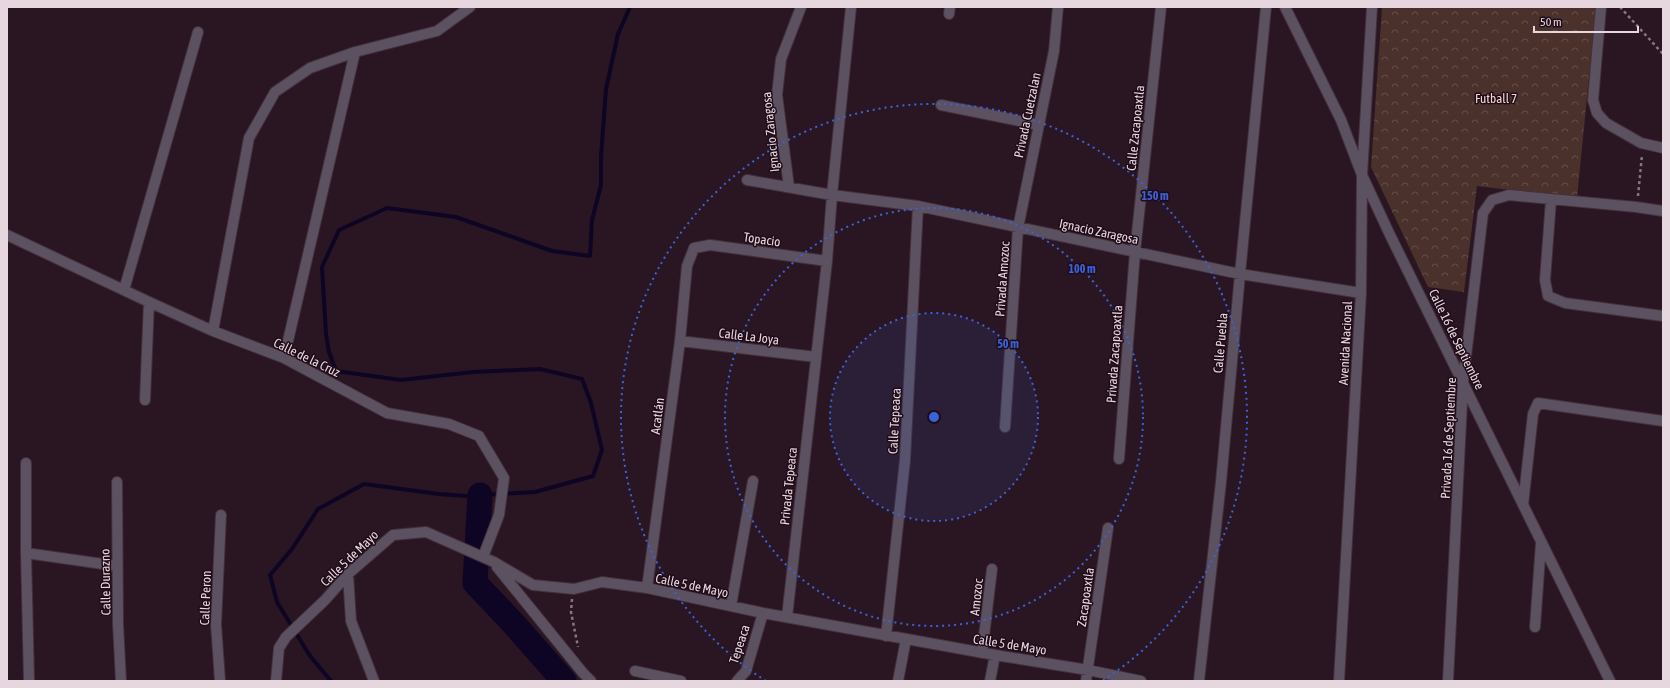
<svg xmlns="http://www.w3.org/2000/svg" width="1670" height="688" font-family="'Asap Condensed',sans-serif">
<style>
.park{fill:url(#park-crowns)}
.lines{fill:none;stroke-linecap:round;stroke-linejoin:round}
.stream{stroke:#0e0524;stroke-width:4}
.river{stroke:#0e0524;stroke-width:25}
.minor-casing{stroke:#44303c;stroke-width:12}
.path{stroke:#877580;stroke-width:2.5;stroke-dasharray:3 3;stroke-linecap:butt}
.minor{stroke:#5c5160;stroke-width:10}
.ring{fill:none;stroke:#3b63d9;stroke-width:2;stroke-dasharray:2 4}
.labels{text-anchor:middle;stroke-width:3;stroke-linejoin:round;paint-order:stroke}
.park-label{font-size:13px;fill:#f5d6cf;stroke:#200c19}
.street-label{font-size:13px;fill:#e6d7df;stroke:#200c19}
.centre{fill:#3b63d9;stroke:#200c19;stroke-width:2}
.ring-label{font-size:12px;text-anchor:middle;font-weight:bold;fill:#3b63d9;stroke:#200c19;stroke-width:3;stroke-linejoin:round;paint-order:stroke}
</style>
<defs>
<pattern id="park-crowns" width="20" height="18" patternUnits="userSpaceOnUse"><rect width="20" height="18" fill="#4b312b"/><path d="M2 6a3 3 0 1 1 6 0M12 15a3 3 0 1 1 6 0" fill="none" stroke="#654e49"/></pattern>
</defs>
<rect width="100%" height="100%" fill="#2a1522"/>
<path class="park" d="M1382,7H1596L1577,198L1477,186L1464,292L1428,287L1371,167Z"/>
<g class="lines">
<path class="stream" d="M331,681L310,656L277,602L270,575L292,549L318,509L364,484L439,494L466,496L535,492L593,476L602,450L591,403L582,379L540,369L473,372L401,380L336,371L329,352L326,334L322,267L339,230L387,208L456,217L552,251L590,256L592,220L601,185V156L606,89L618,34L630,7"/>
<path class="river" d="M480,495L475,583L512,622L564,681"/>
<g class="minor-casing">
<path id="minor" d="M1285,7L1341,120L1362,175L1390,235L1610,681
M1601,7L1593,100L1597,113L1606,123L1641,143L1663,148
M949,14L950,7
M941,105L1039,125
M747,180L832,195L918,206L1240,274L1361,293
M789,187L777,95L781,59L801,7
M1551,200L1545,280L1548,296L1565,303L1663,316
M7,235L149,302L213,331L284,358L387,413L449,424L479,436L504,478L499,515L483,557
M124,290L198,32
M213,331L249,138L275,92L310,68L355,52L437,31L470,7
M680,341L816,357
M284,358L355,52
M145,400L149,302
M1005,427L1018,228L1054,51L1058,7
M1119,459L1135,252L1161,7
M26,463V553L29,681
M117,482L118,624L121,681
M1523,505L1533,414L1538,403L1663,421
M26,553L117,566
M497,567L583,673L591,681
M348,574L351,621L374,681
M647,588L680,341L687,266L694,248L710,245L827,261
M731,606L753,481
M787,617L827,261L832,195L851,7
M1535,627L1541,543
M886,636L905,460L918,206
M982,653L992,569
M635,671L681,681
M220,681L216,624L221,515
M276,681L279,648L286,637L325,600L348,574L393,535L426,532L494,562L533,585L574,589L602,582L647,588L763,613L995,655L1088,670L1141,681
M737,681L746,671L763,613
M898,681L906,639
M990,681L995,655
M1086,681L1108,528
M1199,681L1221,482L1240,274L1266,7
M1339,681L1361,293L1362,175L1372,7
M1448,681L1463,382L1483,213L1492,200L1509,195L1636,207L1663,211"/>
</g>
<path class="path" d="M1620,7L1663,54
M1638,196L1642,155
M572,599L571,612L578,647"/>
<use href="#minor" class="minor"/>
</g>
<circle cx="934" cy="417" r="104" fill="#3b63d9" fill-opacity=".12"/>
<g class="ring">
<circle cx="934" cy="417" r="104"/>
<circle cx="934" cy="417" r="209"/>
<path d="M766 681A313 313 0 1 1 1102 681"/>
</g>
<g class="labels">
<g class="park-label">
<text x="1496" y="103">Futball 7</text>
</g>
<g class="street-label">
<text transform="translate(1027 115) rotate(-78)" y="5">Privada Cuetzalan</text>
<text transform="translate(1135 128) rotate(-84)" y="5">Calle Zacapoaxtla</text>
<text transform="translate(770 132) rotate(-96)" y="5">Ignacio Zaragosa</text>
<text transform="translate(1099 231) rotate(12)" y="5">Ignacio Zaragosa</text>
<text transform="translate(762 239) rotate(8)" y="5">Topacio</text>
<text transform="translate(1002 279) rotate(-86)" y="5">Privada Amozoc</text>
<text transform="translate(749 336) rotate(7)" y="5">Calle La Joya</text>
<text transform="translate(1457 339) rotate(64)" y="5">Calle 16 de Septiembre</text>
<text transform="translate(1220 343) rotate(-85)" y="5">Calle Puebla</text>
<text transform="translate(1345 343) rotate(-87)" y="5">Avenida Nacional</text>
<text transform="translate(1114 354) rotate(-86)" y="5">Privada Zacapoaxtla</text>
<text transform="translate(307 357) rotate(26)" y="5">Calle de la Cruz</text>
<text transform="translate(657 416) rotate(-83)" y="5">Acatlán</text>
<text transform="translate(894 421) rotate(-87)" y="5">Calle Tepeaca</text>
<text transform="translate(1448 438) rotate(-87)" y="5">Privada 16 de Septiembre</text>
<text transform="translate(788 486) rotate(-84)" y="5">Privada Tepeaca</text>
<text transform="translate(349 558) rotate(-44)" y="5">Calle 5 de Mayo</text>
<text transform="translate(105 582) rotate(-91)" y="5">Calle Durazno</text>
<text transform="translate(692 585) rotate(12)" y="5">Calle 5 de Mayo</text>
<text transform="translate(976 597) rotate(-84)" y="5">Amozoc</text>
<text transform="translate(1085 597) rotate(-82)" y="5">Zacapoaxtla</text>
<text transform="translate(205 598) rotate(-88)" y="5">Calle Peron</text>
<text transform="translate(739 644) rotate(-72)" y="5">Tepeaca</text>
<text transform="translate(1010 644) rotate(9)" y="5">Calle 5 de Mayo</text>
</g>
</g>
<circle cx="934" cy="417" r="6" class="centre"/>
<g class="ring-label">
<text x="1155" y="200">150 m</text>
<text x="1082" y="273">100 m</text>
<text x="1008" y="348">50 m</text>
</g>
<rect width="1670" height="688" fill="none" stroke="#e6d7df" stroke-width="16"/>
<path d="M1534 26v6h104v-6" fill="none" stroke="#e6d7df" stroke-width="2"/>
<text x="1540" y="26" font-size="12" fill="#e6d7df" stroke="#200c19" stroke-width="3" paint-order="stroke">50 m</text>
</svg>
